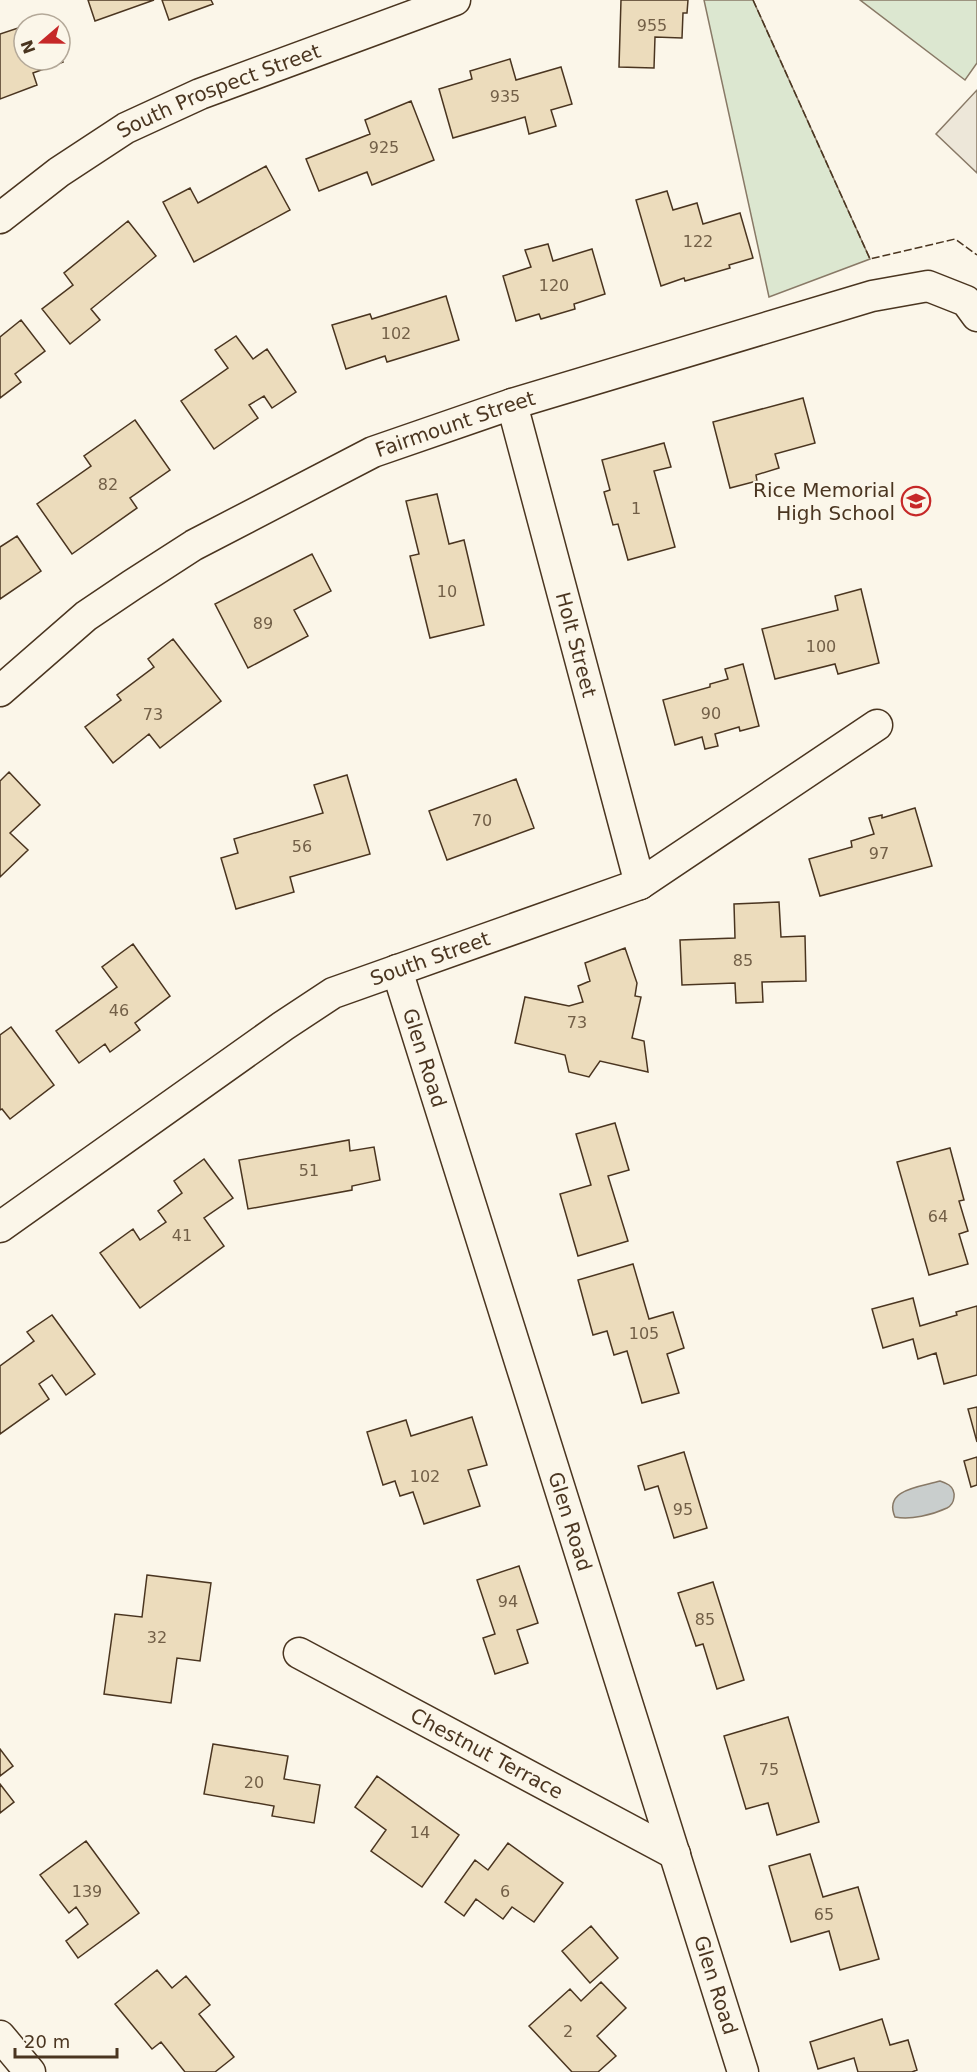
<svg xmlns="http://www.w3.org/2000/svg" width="977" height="2072" font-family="'DejaVu Sans',sans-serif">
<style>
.green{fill:#dce7d0;stroke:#887966;stroke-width:1.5}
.parking{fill:#ede7d9;stroke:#887966;stroke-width:1.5}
.water{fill:#c9cecd;stroke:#887966;stroke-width:1.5}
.building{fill:#ecdcbc;stroke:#4a3520;stroke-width:1.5}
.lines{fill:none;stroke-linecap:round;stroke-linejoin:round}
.street-casing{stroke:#4a3520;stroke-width:33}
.street{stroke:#fbf6e9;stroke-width:30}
.fence{stroke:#4a3520;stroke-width:1.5;stroke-dasharray:8 3;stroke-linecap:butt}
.labels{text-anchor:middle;stroke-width:4.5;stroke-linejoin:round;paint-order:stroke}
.number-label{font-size:16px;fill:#725f47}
.street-label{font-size:20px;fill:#4a3520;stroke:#fbf6e9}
.poi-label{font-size:20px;fill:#4a3520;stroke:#fbf6e9;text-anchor:end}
</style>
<rect width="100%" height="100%" fill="#fbf6e9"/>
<path class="green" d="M704,0H753L870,259L769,297Z
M860,0H977V63L965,80Z"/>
<path class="parking" d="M977,90V173L936,134Z"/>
<path class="water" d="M940,1481C943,1482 946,1483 949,1485C957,1491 955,1504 947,1508C932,1515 911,1520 895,1517C883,1489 920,1487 940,1481Z"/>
<path class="building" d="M88,0H154L95,21Z
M162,0H211L213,4L169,20Z
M621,0H688L687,13H683L682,38L655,37L654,68L619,67Z
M47,18L49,24H30Z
M24,26V60H60V55L63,62L33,73L37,85L0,99V34Z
M510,59L516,80L561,67L572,104L551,110L556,126L529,134L525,117L453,138L439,89L472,79L470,71Z
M411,101L434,160L372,185L367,172L319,191L306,159L370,134L365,120Z
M266,166L290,210L194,262L163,202L190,188L198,203Z
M667,191L673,210L697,203L703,224L740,213L753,258L729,265L730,268L685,281L684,278L661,286L636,200Z
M128,221L156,256L91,309L100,320L70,344L42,309L73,285L64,273Z
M548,244L553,261L592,249L605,294L574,304L575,309L541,319L539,314L516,321L503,276L531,267L525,250Z
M446,296L459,340L387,362L385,356L346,369L332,325L370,314L372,319Z
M21,320L45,351L15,374L21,382L0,398V337Z
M236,336L253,359L267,349L296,392L272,408L264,396L249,405L258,418L214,449L181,401L228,368L215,350Z
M803,398L815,443L775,454L779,468L756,475L757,481L730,488L713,422Z
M135,420L170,470L130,498L137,508L72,554L37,504L91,466L84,456Z
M664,443L671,467L654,471L675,547L628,560L618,524L613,525L604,492L610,490L602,460Z
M437,494L449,544L464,540L484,625L430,638L410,556L419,554L406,501Z
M17,536L41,571L0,599V547Z
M312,554L331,591L294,610L308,636L248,668L215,604Z
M861,589L879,663L838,674L835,664L775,679L762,629L838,610L835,596Z
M173,639L221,701L160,748L149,734L113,763L85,727L121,700L117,695L154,667L148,659Z
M743,664L759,726L740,731L739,727L715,734L718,746L705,749L702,737L675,745L663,700L710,687V684L728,679L725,669Z
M9,772L40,805L10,833L28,850L0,877V781Z
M347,775L370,854L290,877L294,892L236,909L221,858L238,853L234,839L323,813L314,785Z
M516,779L534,828L447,860L429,811Z
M915,808L932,866L820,896L809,859L852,847L851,841L874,834L869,818L882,815V818Z
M779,902L781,937L805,936L806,981L762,982L763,1002L736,1003L735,983L682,985L680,940L735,938L734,904Z
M133,944L170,996L135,1023L140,1030L110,1052L105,1044L79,1063L56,1031L117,987L102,967Z
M625,948L637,983L635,996L641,997L632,1038L644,1041L648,1072L600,1061L589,1077L569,1072L565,1055L515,1043L525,997L569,1006L583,1002L578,986L590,981L585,963Z
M11,1027L54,1085L10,1119L2,1109L0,1110V1035Z
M615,1123L629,1170L608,1176L628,1241L578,1256L560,1194L591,1185L576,1134Z
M349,1140L350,1151L374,1147L380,1180L352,1186V1190L248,1209L239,1160Z
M950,1148L964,1200L959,1201L968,1231L959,1234L968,1264L929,1275L897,1162Z
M204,1159L233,1198L204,1218L224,1246L140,1308L100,1253L133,1229L140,1240L166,1222L158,1211L182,1193L174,1181Z
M633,1264L649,1319L673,1312L684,1348L667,1354L679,1393L642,1403L627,1351L614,1355L607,1331L593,1335L578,1280Z
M913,1298L920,1326L957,1315L956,1312L977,1306V1375L944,1384L936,1353L918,1359L913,1339L883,1348L872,1309Z
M52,1315L95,1374L66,1395L52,1375L39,1384L49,1399L0,1434V1366L34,1341L27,1332Z
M977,1407V1442L968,1409Z
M472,1417L487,1465L468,1470L480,1506L424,1524L413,1492L400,1496L395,1481L383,1485L367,1432L406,1420L411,1436Z
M684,1452L707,1528L674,1538L658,1486L645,1490L638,1466Z
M977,1457V1485L971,1487L964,1461Z
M519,1566L538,1623L517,1630L528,1663L495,1674L483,1638L495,1634L477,1580Z
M147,1575L211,1583L200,1661L177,1658L171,1703L104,1694L115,1614L142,1617Z
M713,1582L744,1680L717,1689L703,1644L696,1646L678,1593Z
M788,1717L819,1822L777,1835L768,1803L746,1809L724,1736Z
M213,1744L288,1756L284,1779L320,1785L314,1823L272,1816L274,1806L204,1794Z
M0,1749L13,1766L0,1776Z
M377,1776L459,1835L422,1887L371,1851L386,1830L355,1807Z
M0,1784L14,1802L0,1813Z
M86,1841L139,1913L78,1958L66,1941L88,1924L76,1907L69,1913L40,1875Z
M508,1843L563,1883L534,1922L512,1907L503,1919L476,1899L464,1916L445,1902L475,1860L488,1870Z
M810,1854L823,1897L858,1887L879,1959L840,1970L829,1931L791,1942L769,1866Z
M591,1926L618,1958L590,1983L562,1951Z
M157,1970L172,1988L186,1976L210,2005L199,2014L234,2057L215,2072H185L161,2042L152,2049L115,2004Z
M601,1982L626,2008L597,2036L616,2056L598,2072H572L529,2026L570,1989L581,2001Z
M882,2019L890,2045L908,2040L917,2070L912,2072H858L854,2058L818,2069L810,2042Z"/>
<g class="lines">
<g class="street-casing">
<g id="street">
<path id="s1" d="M0,218L59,172L126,128L200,94L455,0"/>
<path id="s2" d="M512,404L640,884"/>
<path id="s3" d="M0,691L86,616L132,585L194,545L373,452L512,404L872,296L928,286L966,301L977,316"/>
<path id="s4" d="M397,970L743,2072"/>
<path id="s5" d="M0,1227L283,1026L333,993L640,884L877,725"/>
<path id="s6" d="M299,1653L675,1854"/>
<path d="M0,2036L30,2072"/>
</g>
</g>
<use href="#street" class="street"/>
<path class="fence" d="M753,0L870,259L955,239L977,255"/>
</g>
<defs>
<g id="school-ring" transform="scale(1.5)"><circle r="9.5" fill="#fbf6e9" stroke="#c62828" stroke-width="1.5"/><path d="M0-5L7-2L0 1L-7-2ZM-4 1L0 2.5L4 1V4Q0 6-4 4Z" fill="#c62828"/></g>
</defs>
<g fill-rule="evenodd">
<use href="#school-ring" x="916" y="501"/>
</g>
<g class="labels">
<g class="number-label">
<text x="652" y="31">955</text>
<text x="505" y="102">935</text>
<text x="384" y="153">925</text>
<text x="698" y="247">122</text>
<text x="554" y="291">120</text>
<text x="396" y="339">102</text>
<text x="108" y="490">82</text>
<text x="636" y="514">1</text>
<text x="447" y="597">10</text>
<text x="263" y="629">89</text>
<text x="821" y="652">100</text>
<text x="711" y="719">90</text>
<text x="153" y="720">73</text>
<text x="482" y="826">70</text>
<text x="302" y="852">56</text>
<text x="879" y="859">97</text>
<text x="743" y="966">85</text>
<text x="119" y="1016">46</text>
<text x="577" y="1028">73</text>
<text x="309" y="1176">51</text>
<text x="938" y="1222">64</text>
<text x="182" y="1241">41</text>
<text x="644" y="1339">105</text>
<text x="425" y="1482">102</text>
<text x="683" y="1515">95</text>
<text x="508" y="1607">94</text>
<text x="705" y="1625">85</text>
<text x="157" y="1643">32</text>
<text x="769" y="1775">75</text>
<text x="254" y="1788">20</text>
<text x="420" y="1838">14</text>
<text x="87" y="1897">139</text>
<text x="505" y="1897">6</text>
<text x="824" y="1920">65</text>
<text x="568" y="2037">2</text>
</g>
<g class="street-label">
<text dy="7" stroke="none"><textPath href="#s1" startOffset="255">South Prospect Street</textPath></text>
<text dy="7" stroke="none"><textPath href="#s3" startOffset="532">Fairmount Street</textPath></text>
<text dy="7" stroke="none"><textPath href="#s2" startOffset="249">Holt Street</textPath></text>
<text dy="7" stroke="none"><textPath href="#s5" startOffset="510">South Street</textPath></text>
<text dy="7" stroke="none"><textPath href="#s4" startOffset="92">Glen Road</textPath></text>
<text dy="7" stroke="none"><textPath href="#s4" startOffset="578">Glen Road</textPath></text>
<text dy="7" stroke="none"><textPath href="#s6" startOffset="213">Chestnut Terrace</textPath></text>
<text dy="7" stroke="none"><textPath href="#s4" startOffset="1064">Glen Road</textPath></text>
</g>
<g class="poi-label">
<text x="895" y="497">Rice Memorial<tspan x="895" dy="23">High School</tspan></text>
</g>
</g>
<g transform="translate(42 42) rotate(250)"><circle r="28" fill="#fbf6e9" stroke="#b4a999" stroke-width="1.5"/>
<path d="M0-4.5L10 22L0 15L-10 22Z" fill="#c62828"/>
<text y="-9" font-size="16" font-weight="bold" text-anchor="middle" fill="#4a3520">N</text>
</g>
<path d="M15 2048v9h102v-9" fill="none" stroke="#4a3520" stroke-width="3"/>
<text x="24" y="2048" font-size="18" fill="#4a3520" stroke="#fbf6e9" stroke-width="4.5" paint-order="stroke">20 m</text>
</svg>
